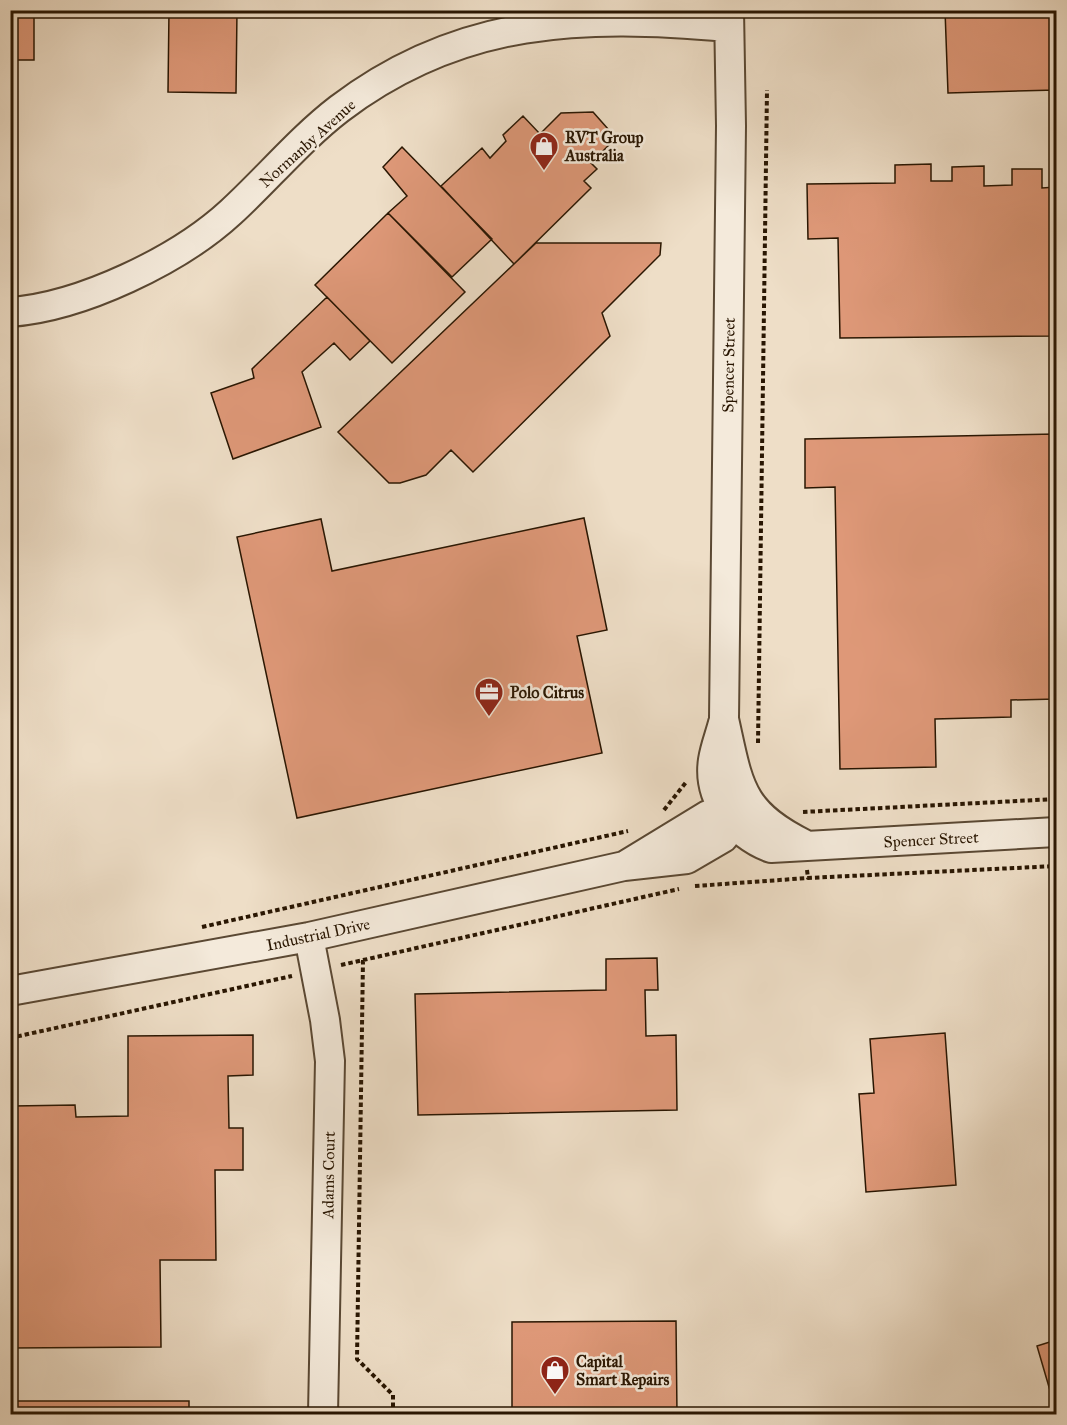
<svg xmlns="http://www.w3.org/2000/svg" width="1067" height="1425" font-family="'IM FELL Great Primer',serif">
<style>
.building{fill:#de9878;stroke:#291602;stroke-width:1.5}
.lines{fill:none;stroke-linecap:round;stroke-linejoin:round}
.minor-casing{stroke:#5a4833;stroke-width:32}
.path{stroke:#291602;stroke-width:4;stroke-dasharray:4.5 3;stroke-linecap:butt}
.minor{stroke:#f4eadb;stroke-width:28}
.labels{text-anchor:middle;stroke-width:5;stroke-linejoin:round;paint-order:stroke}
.poi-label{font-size:16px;font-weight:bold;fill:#291602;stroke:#f4eadb;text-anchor:start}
.street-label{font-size:16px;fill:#291602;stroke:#f4eadb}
</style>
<rect width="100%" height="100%" fill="#eedec7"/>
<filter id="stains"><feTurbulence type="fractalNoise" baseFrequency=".00333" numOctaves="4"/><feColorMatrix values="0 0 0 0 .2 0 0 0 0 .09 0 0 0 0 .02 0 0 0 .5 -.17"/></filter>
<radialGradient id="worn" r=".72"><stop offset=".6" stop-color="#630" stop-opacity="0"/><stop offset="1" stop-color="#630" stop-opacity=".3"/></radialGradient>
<path class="building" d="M10,10H34V60H10Z
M169,10H237L236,93L168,92Z
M945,10H1056V90L948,93Z
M593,112L616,138L591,163L597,169L584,181L591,188L514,264L441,186L482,148L490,158L506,141L503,135L523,116L540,134L561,113Z
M402,147L492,239L452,277L388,213L407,196L383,167Z
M931,164V181H952V167L984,166V186L1012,185V169H1042V188L1056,187V336L840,338L838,238L808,239L807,184L895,183V165Z
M388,213L465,292L392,363L315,285Z
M536,243H661L660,255L602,313L610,336L473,472L451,450L426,475L400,483H389L338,432Z
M327,297L370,341L350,360L334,343L302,372L321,427L233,459L211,393L254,378L252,369Z
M1056,434V699L1011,700V717L935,719L936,767L840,769L835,487L805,488V439Z
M584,518L607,630L577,636L602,753L297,818L237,537L321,519L332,571Z
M657,958L658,990H645L646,1036L676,1035L677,1110L418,1115L415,994L606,990V959Z
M945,1033L956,1185L866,1192L859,1094L874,1093L870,1039Z
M253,1035V1075L228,1076L229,1128H243V1170H215L216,1260H160L161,1347L10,1348L13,1106L75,1105L76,1117L128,1116V1036Z
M676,1321L677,1414H512V1322Z
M1056,1340V1411L1037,1346Z
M10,1401H189V1414H10Z"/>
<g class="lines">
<g class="minor-casing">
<path id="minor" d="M729,10L731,126L724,719C739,786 739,812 806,845
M10,312C81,307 179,260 231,212C267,179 300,139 339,109C460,17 583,14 728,27
M723,723C720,735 715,747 713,760C707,799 736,835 771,848L1056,832
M626,865L708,815L741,806
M309,937L325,1020L330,1061L323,1414
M10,991L309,937L624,866L687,859L723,838L750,804"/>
</g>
<path class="path" d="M758,743L767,90
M664,810L687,781
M803,812L1056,799
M807,870L808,878L1056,866
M695,886L808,878
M202,927L628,831
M363,960L357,1359L393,1395V1414
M341,965L679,889
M10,1038L292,976"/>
<use href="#minor" class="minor"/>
</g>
<defs>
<g id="shop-pin" transform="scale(1.5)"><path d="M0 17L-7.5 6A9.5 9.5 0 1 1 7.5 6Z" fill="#8f2418" stroke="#f4eadb"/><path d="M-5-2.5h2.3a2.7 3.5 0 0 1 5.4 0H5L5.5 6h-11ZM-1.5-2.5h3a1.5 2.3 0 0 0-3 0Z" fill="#fff"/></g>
<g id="office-pin" transform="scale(1.5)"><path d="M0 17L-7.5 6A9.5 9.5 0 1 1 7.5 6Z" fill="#8f2418" stroke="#f4eadb"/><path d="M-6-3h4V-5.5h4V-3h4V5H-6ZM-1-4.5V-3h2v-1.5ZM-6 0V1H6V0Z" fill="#fff"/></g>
</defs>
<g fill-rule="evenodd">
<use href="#shop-pin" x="544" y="146"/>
<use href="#office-pin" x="489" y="692"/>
<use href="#shop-pin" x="555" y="1370"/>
</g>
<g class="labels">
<g class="poi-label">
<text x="565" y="143">RVT Group<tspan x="565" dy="18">Australia</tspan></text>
<text x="510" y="698">Polo Citrus</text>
<text x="576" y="1367">Capital<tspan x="576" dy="18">Smart Repairs</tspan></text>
</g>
<g class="street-label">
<text transform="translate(307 143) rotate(-42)" y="6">Normanby Avenue</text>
<text transform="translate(728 365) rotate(-89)" y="6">Spencer Street</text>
<text transform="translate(931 839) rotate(-3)" y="6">Spencer Street</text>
<text transform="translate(318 934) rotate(-12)" y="6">Industrial Drive</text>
<text transform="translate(328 1175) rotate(-89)" y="6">Adams Court</text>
</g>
</g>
<rect width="1067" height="1425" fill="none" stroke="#eedec7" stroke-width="36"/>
<rect x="12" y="12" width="1043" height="1401" fill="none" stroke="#291602" stroke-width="3"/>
<rect x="18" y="18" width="1031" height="1389" fill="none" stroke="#291602" stroke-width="1.5"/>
<rect width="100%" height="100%" filter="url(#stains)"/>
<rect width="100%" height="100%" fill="url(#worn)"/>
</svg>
